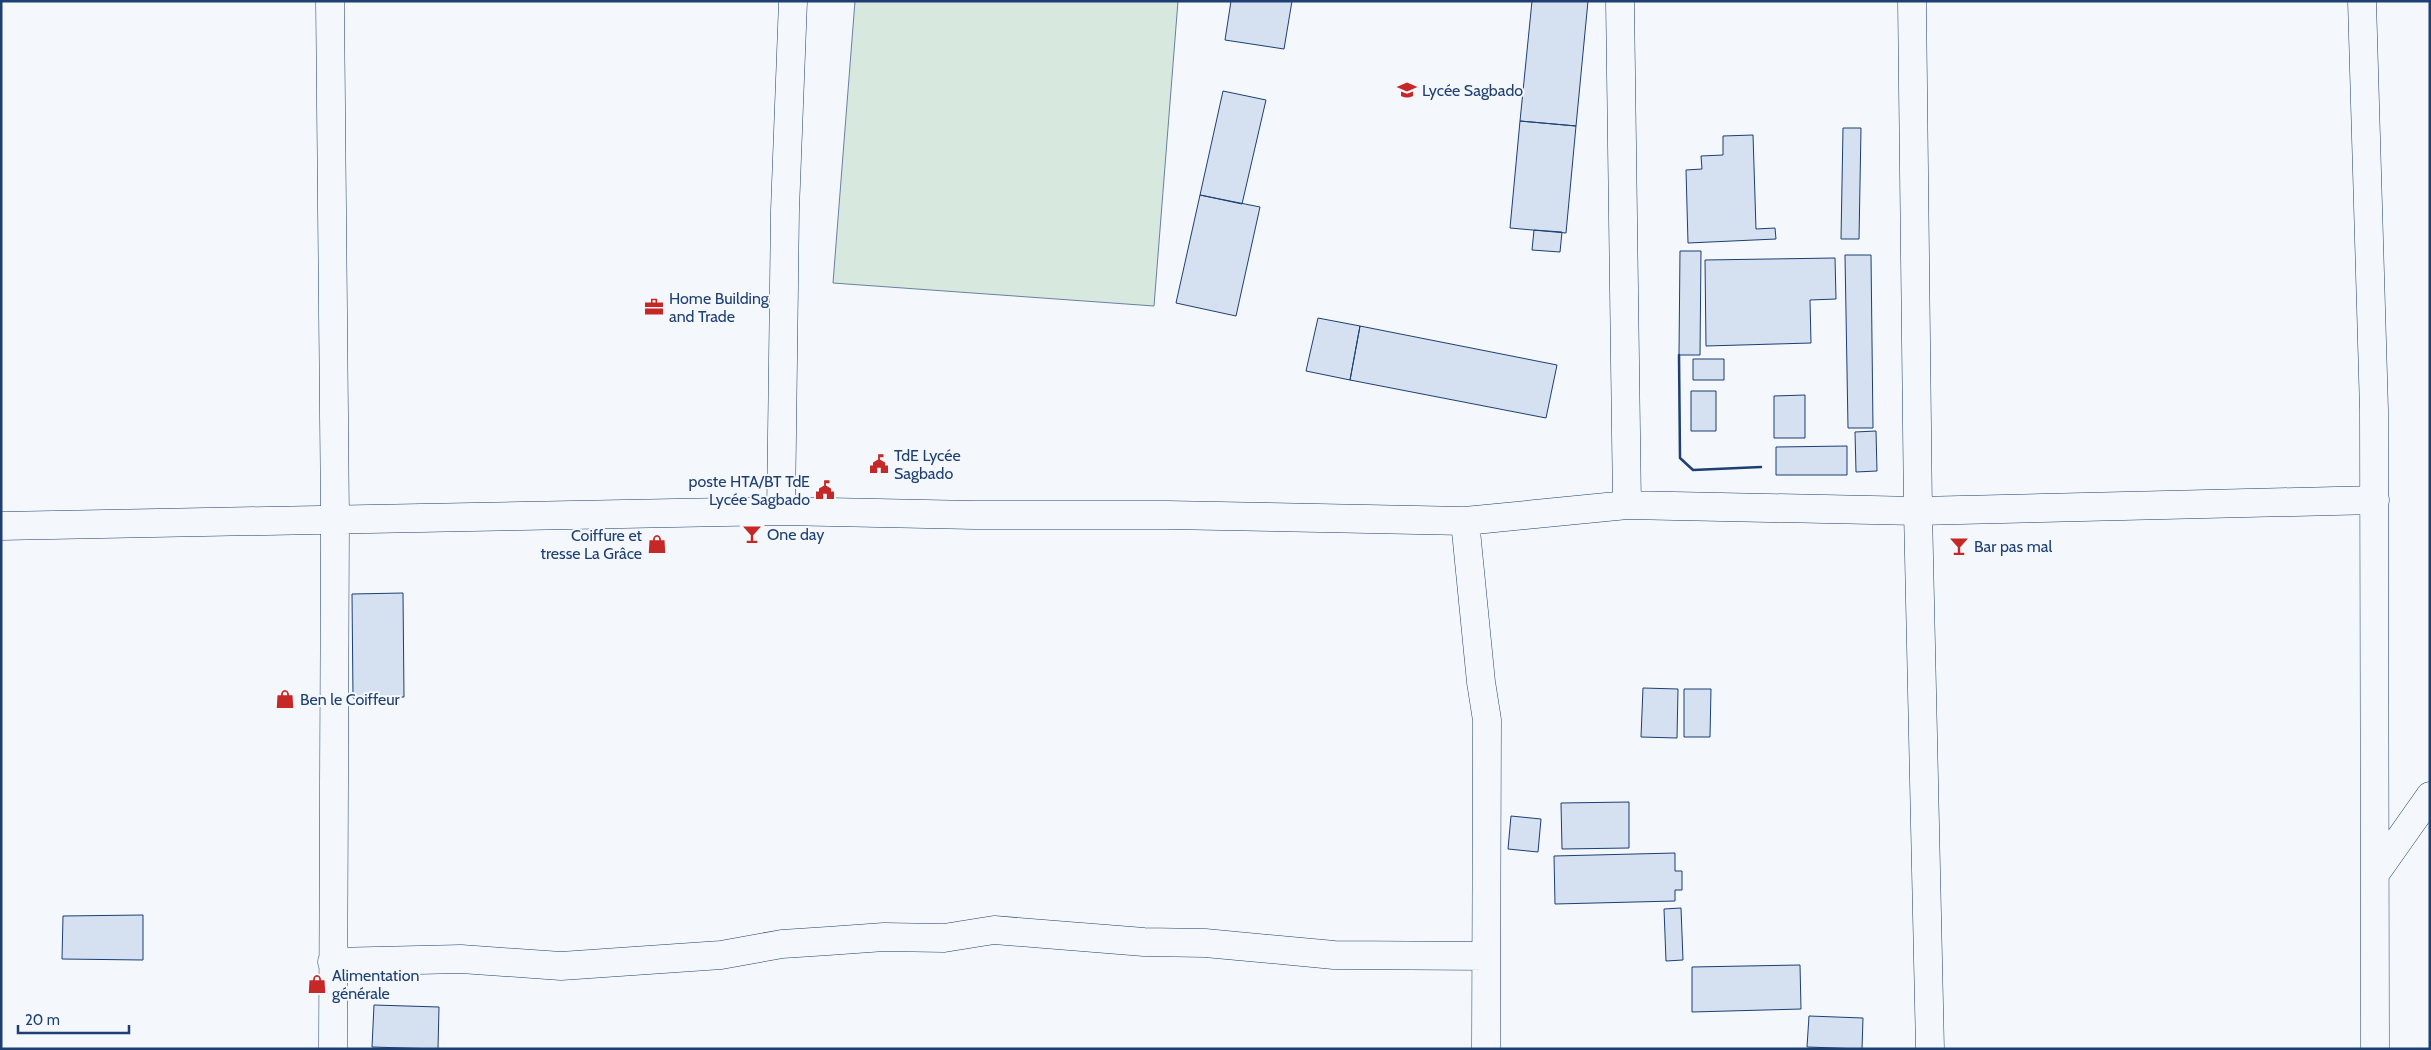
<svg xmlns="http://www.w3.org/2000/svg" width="2431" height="1050" font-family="Cabin,sans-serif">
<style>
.green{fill:#d7e8df;stroke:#687fa3}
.building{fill:#d5e0f0;stroke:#1d3f73}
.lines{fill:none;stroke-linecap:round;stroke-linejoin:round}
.minor-casing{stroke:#1d3f73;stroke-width:29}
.minor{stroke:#f4f7fb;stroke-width:28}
.wall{stroke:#1d3f73;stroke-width:2.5}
.labels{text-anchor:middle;stroke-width:4;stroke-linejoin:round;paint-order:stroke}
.poi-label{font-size:16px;fill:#1d3f73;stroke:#f4f7fb;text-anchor:start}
</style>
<rect width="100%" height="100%" fill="#f4f7fb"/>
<path class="green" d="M855,1H1178L1154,306L833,283Z"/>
<path class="building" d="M1231,1H1292L1284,49L1225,40Z
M1532,1H1588L1576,126L1520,121Z
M1223,91L1266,100L1242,204L1200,195Z
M1520,121L1576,126L1566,233L1510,228Z
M1843,128H1861L1859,239H1841Z
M1753,135L1756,229L1775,228L1776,239L1688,243L1686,170L1702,169L1701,156L1723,155V136Z
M1200,195L1260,207L1236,316L1176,303Z
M1534,230L1562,232L1560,252L1532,250Z
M1680,251H1701L1700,355H1679Z
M1845,255H1871L1873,428H1848Z
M1835,258L1836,299L1810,300L1811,343L1706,346L1705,260Z
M1318,318L1360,326L1350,380L1306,371Z
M1360,326L1557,365L1546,418L1350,380Z
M1693,359H1724V380H1693Z
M1691,391H1716V431H1691Z
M1805,395V438H1774V396Z
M1876,431L1877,471L1856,472L1855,432Z
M1847,446V475H1776V447Z
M403,593L404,697L353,698L352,594Z
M1643,688L1678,689L1677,738L1641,737Z
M1684,689H1711L1710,737H1684Z
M1629,802V848L1562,849L1561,803Z
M1511,816L1541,819L1538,852L1508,849Z
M1675,853V871H1682V890H1675V901L1555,904L1554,856Z
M1681,908L1683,960L1666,961L1664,909Z
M143,915V960L62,959L63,916Z
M1800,965L1801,1009L1692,1012V967Z
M374,1005L439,1007L438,1049L372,1047Z
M1809,1016L1863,1018L1862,1049L1807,1047Z"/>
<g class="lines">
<g class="minor-casing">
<path id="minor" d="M330,1L335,519L333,1049
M1620,1L1627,505
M1912,1L1918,511L1930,1049
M2362,1L2374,410L2375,1049
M781,511L785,210L793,1
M1465,521L1481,682L1487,720L1486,1049
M1,526L781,511L974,515H1167L1465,521L1627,505L1918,511L2375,500
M2375,874L2430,796
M332,962L461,959L561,966L721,955L782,944L828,941L884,937L944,938L994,930L1144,942L1205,943L1334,955L1486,956"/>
</g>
<use href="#minor" class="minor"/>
<path class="wall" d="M1679,355L1680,458L1693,470L1761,467"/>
</g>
<defs>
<g id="school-bare" transform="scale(1.5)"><path d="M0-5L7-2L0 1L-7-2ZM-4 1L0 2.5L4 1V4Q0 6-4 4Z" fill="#c62828" stroke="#f4f7fb" stroke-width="2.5" paint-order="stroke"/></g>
<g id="office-bare" transform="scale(1.5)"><path d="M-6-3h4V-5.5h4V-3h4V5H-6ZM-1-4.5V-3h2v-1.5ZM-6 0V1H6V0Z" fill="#c62828" stroke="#f4f7fb" stroke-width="2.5" paint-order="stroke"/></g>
<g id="civic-bare" transform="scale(1.5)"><path d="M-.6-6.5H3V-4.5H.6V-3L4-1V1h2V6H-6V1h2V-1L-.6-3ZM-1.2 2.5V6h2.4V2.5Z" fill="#c62828" stroke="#f4f7fb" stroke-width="2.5" paint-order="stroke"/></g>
<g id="bar-bare" transform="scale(1.5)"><path d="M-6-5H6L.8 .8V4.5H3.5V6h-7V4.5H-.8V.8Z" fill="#c62828" stroke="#f4f7fb" stroke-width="2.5" paint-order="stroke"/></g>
<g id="shop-bare" transform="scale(1.5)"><path d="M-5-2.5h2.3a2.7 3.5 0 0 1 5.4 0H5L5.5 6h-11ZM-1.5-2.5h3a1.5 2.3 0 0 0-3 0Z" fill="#c62828" stroke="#f4f7fb" stroke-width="2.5" paint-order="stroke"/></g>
</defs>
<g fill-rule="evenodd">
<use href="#school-bare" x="1407" y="90"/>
<use href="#office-bare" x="654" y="307"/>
<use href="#civic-bare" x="879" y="464"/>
<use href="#civic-bare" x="825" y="490"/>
<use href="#bar-bare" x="752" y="534"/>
<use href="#shop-bare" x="657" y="544"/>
<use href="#bar-bare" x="1959" y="546"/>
<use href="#shop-bare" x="285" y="699"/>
<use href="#shop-bare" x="317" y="984"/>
</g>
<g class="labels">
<g class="poi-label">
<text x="1422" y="96">Lycée Sagbado</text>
<text x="669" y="304">Home Building<tspan x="669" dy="18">and Trade</tspan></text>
<text x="894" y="461">TdE Lycée<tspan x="894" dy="18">Sagbado</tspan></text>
<text x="810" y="487" text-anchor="end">poste HTA/BT TdE<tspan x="810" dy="18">Lycée Sagbado</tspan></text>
<text x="767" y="540">One day</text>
<text x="642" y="541" text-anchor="end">Coiffure et<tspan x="642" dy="18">tresse La Grâce</tspan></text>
<text x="1974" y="552">Bar pas mal</text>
<text x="300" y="705">Ben le Coiffeur</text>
<text x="332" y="981">Alimentation<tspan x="332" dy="18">générale</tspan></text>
</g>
</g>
<rect width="2431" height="1050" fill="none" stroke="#1d3f73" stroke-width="5"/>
<path d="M18 1025v8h111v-8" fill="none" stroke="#1d3f73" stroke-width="2.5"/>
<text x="25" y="1025" font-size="15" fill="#1d3f73" stroke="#f4f7fb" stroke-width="4" paint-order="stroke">20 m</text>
</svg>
